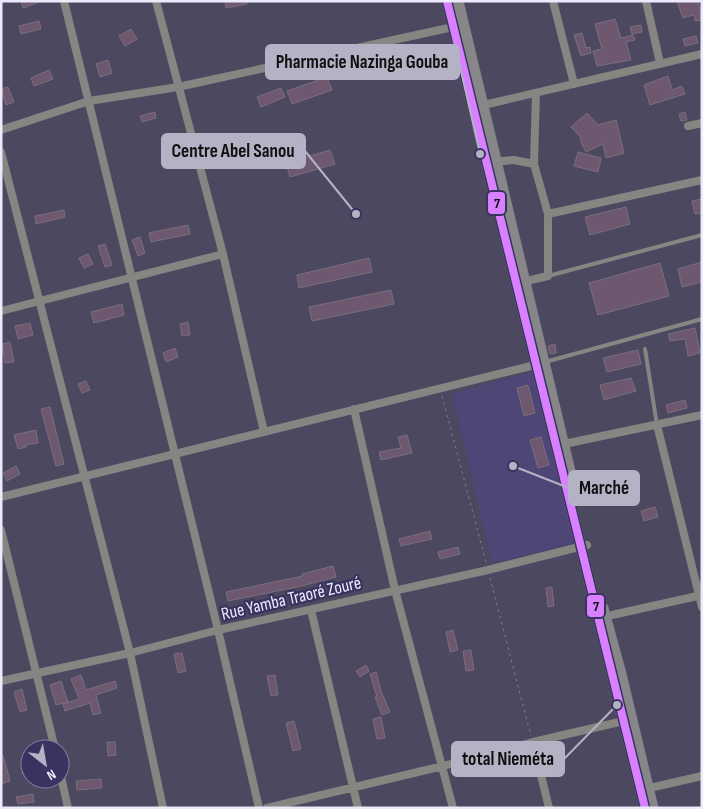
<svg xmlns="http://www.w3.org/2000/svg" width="703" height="809" font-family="'Sofia Sans Condensed',sans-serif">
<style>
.built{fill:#4d4676}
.building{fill:#6e5870;stroke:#7a6e7e}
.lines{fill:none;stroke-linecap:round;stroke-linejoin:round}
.path{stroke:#838288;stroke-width:1;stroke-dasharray:2.5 4;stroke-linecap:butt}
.lane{stroke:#868582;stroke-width:4}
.street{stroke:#868582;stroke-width:8}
.primary{stroke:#878789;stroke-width:11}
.bus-1-casing{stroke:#39335f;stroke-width:11}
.bus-1{stroke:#d880ff;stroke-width:8}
.labels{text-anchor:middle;stroke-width:4.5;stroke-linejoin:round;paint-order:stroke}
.street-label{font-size:18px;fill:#ecebfc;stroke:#39335f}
.leader{fill:none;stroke:#b4b2c5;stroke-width:2}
.callout-dot{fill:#b4b2c5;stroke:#39335f;stroke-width:2}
.callout{fill:#b4b2c5;stroke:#b4b2c5;stroke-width:2}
.callout-label{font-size:19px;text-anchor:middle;font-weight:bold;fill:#111}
.line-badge{stroke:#39335f;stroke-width:2}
.pale-badge-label{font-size:14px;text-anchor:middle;font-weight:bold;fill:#111}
</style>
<rect width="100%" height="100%" fill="#4b4860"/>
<path class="built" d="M534,371L576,543L492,563L452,394Z"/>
<path class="building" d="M21,1H38L39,2L23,8Z
M225,1H247V4L226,8Z
M677,1H698L702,20L695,21L694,15L683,18Z
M615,19L621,38L633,35L635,40L626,42L631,60L597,66L593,51L602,49L595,24Z
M39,21L41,29L21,34L19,26Z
M641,25L642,32L632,34L630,27Z
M131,29L137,39L125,46L119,36Z
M582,33L586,48L590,47L591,53L581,56L574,35Z
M696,36L698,43L685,46L683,39Z
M108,60L112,73L100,77L96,64Z
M49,70L53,79L34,86L31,78Z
M668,76L672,90L682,86L685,94L650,105L644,85Z
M327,77L332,90L292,104L287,91Z
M8,87L14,102L6,105L1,89Z
M281,88L285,97L261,107L257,97Z
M155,112L156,118L142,122L140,116Z
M685,112L687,120L681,121L679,114Z
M587,113L598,125L616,120L624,153L606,158L603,144L586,152L580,140L581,138L571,127Z
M330,150L335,164L290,177L286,163Z
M578,152L601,158L598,172L574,166Z
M702,199V213L695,214L692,201Z
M626,207L630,224L590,235L585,217Z
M64,210L65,217L36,224L35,216Z
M188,225L190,234L151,242L149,233Z
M140,237L145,253L138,256L132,240Z
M105,244L112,265L105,267L98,246Z
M88,254L93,264L84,268L79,258Z
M369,258L372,272L299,288L297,275Z
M702,262V282L682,287L678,269Z
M660,263L669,296L598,315L589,283Z
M391,290L394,304L312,321L309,307Z
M122,304L124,315L94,323L91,312Z
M188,322L190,335L182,336L180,324Z
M30,323L33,335L18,339L15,326Z
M695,328L700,353L688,356L685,339L670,341L668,334Z
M10,342L14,362L5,363L2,344Z
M555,344L556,353L550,354L548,346Z
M175,348L178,357L166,362L163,353Z
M638,350L641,364L607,372L603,358Z
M631,378L636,391L604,400L600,385Z
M86,381L90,390L82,393L78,384Z
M528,385L535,413L524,416L517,388Z
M685,400L687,408L668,413L666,405Z
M50,407L64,464L56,466L41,409Z
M36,430L38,443L25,445L26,447L18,449L14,435Z
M407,435L412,453L381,460L379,452L401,448L398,437Z
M541,437L549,465L538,468L530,440Z
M16,466L20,474L7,481L3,473Z
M655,507L658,517L644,521L641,511Z
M430,531L432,539L401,546L399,539Z
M458,547L460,554L440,559L438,552Z
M333,566L336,577L297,587L228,601L226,592L303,576L302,574Z
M552,587L554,606L548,607L546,588Z
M453,630L458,650L450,652L446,632Z
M471,650L474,670L466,671L463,651Z
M182,653L186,671L178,673L174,654Z
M366,665L369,671L360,677L356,671Z
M376,672L381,691L390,712L382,715L375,697H377L370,674Z
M81,675L86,690L115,681L117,688L96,695L101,713L93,715L90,703L65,711L63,704L79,699L71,679Z
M275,675L278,695L271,696L267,676Z
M61,681L68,702L56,705L50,685Z
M22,689L27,710L20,712L14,692Z
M381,717L385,738L377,739L373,719Z
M294,721L301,749L293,751L286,723Z
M107,742H115L116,755L108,756Z
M3,755L10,781L1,784V756Z
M101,779L102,788L77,790L76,781Z
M33,794L34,802L18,804L16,797Z"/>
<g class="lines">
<path class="path" d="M442,396L486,562
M490,578L531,736"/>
<path class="lane" d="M548,276L702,235
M645,349L657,425
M545,362L702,319"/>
<path class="street" d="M64,1L218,630L259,808
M156,1L223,254L264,432
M553,1L574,84
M646,1L660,63
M536,93L534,164L548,214
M479,106L702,54
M688,126L702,123
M1,130L89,101L178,87L453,27
M1,152L130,653L163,808
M493,162L514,160L534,164
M522,282L548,276V214L702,180
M1,311L223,254
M354,409L395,590L453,808
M657,425L702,607
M564,444L702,415
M1,497L539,364
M1,530L55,749
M311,610L358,808
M603,617L702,595
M1,681L130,653L218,630L488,570L587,545
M533,742L549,808
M60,772L68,808
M645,789L702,776
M267,808L443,766L533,742L628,720"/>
<path class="primary" d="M447,1L645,808
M458,1L574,488
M603,608L621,674L653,808"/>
<g class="bus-1-casing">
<path id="bus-1" d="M447,1L645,808"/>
</g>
<use href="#bus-1" class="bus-1"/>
</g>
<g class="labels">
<g class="street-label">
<text transform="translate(291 598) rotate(-13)" y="6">Rue Yamba Traoré Zouré</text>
</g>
</g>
<path class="leader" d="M480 154L459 62M356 214L305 151M513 466L569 488M617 705L564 759"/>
<g class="callout-dot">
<circle cx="480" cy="154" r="5"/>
<circle cx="356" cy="214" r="5"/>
<circle cx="513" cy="466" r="5"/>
<circle cx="617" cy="705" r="5"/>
</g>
<g class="callout">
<rect x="266" y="45" width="193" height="34" rx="5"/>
<rect x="162" y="134" width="143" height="34" rx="5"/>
<rect x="569" y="471" width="70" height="34" rx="5"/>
<rect x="452" y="742" width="112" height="34" rx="5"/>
</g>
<g class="callout-label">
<text x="362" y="68">Pharmacie Nazinga Gouba</text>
<text x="233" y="157">Centre Abel Sanou</text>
<text x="604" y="494">Marché</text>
<text x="508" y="765">total Nieméta</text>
</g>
<g class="line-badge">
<rect x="487" y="191" width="19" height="24" rx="5" fill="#d880ff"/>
<rect x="586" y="594" width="19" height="24" rx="5" fill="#d880ff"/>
</g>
<g class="pale-badge-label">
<text x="497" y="208">7</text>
<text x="596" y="611">7</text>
</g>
<rect width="703" height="809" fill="none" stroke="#ecebfc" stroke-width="5"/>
<g transform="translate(45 764) rotate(149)"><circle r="24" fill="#39335f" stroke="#817d9e"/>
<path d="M0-4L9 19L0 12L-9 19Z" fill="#b4b2c5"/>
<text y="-8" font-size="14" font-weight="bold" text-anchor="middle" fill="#ecebfc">N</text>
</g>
</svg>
